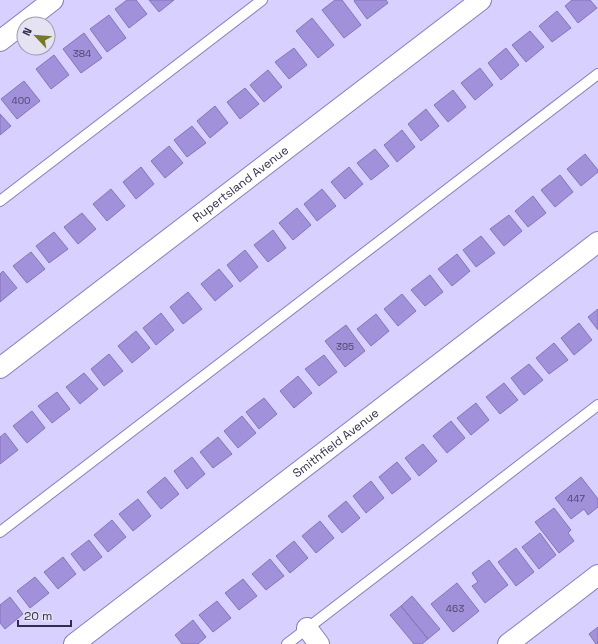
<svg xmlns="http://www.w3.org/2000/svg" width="598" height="644" font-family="'Space Grotesk',sans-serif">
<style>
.building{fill:#a091da;stroke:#8575bc}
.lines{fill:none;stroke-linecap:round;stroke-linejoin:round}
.lane-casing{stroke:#8b7cc4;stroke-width:12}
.street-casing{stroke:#8b7cc4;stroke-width:22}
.lane{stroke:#fff;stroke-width:10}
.street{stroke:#fff;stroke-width:20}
.labels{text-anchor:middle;stroke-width:3;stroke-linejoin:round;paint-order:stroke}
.number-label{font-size:10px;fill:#4e466f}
.street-label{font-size:12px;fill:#332d4b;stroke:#e5e2f2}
</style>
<rect width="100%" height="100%" fill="#d8d0ff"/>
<path class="building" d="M127,0H136L147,14L129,28L115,9Z
M149,0H174L159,12Z
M335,0H342L361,25L344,38L322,10Z
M355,0H386L388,3L367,19L354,1Z
M572,0H590L597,8L578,23L565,6Z
M557,11L571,28L552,42L539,26Z
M109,15L126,38L107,52L90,29Z
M312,18L334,45L318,58L296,31Z
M530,31L544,47L526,62L512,45Z
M84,33L102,58L81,73L63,49Z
M294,48L307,65L289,79L275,62Z
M506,48L519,65L501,80L488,63Z
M54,55L69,75L51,89L36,69Z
M480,68L493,85L475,100L461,83Z
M268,70L282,87L264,102L250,85Z
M24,81L40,101L17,119L1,99Z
M245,88L259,104L240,119L227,102Z
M453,90L466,107L448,122L434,105Z
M215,106L228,123L210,138L197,121Z
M426,109L439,126L421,141L408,124Z
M0,114L11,126L0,135Z
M192,126L206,143L187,157L174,140Z
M402,130L415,147L397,162L384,145Z
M169,146L183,163L165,178L151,161Z
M375,149L389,166L371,180L357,163Z
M585,154L598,170V172L581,186L567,169Z
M141,167L154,184L136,199L123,182Z
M349,167L363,184L345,199L331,182Z
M560,175L573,192L555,207L541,190Z
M111,189L125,206L107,221L93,204Z
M322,189L336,206L317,221L304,204Z
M533,196L546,213L528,227L515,211Z
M297,208L311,225L293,240L279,223Z
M82,213L96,229L78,244L64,227Z
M509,215L522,231L504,246L490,229Z
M273,230L286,248L268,262L254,245Z
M54,232L68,249L49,263L36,246Z
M481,236L495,253L476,267L463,250Z
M245,250L258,267L240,282L227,265Z
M31,252L45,269L27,283L13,266Z
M457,254L470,271L452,286L438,269Z
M219,269L233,286L215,301L201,284Z
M3,271L17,288L0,302V274Z
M430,275L443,292L425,306L411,290Z
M188,292L202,309L183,324L170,307Z
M402,294L416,311L398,326L384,309Z
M598,309V330L588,317Z
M161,313L174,330L156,345L143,328Z
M376,314L389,331L371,346L357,329Z
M579,323L592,340L574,355L561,338Z
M346,325L365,351L345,367L325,341Z
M136,331L150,348L132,363L118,346Z
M554,343L568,360L549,374L536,358Z
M109,354L123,371L104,386L91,369Z
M324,355L337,372L319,386L305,369Z
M529,364L543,380L524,395L511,378Z
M84,373L98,389L80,404L66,387Z
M298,376L312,393L294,408L280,391Z
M504,383L518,400L500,414L486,397Z
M57,392L70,409L52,423L38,406Z
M264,398L277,414L259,429L246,412Z
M476,403L489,420L471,435L457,418Z
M32,411L45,428L27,443L13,426Z
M242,416L256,433L238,448L224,431Z
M451,421L465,438L447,453L433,436Z
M5,433L18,450L0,464V437Z
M218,437L232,454L213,468L200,452Z
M423,444L437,461L419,476L405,458Z
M192,457L205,474L187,489L174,471Z
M397,462L411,479L392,494L379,477Z
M165,477L179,494L161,509L147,492Z
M581,477L598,499V507L588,515L584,509L571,519L555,498Z
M371,481L384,498L366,513L353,496Z
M138,499L151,516L133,531L119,514Z
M346,501L360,518L342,533L328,516Z
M554,508L571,530L568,533L574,541L559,553L535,522Z
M112,520L126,537L108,552L94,535Z
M320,521L334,538L316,553L302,536Z
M540,533L556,555L539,569L522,547Z
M89,540L102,557L84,571L71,554Z
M294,541L308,558L290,573L276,556Z
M516,548L534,572L516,586L498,562Z
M63,557L76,574L58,589L44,572Z
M270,559L284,576L266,590L252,574Z
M489,560L508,585L485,603L472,586L478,582L472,573Z
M35,577L49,593L30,608L17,591Z
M243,579L257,596L239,610L225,593Z
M457,583L479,611L453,632L431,604Z
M412,596L440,629L428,639L401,606Z
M10,597L23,614L5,629L0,623V605Z
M217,601L231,618L213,632L199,615Z
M401,606L428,639L422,644H414L390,615Z
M193,620L206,637L198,644H182L175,635Z
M598,627V644H596L589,634Z"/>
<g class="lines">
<g class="lane-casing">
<path id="lane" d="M0,201L262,0
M0,532L598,74
M287,644L598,405"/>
</g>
<g class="street-casing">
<g id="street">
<path d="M0,41L53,0"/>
<path id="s1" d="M0,368L481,0"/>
<path d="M307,628L319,644"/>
<path id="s2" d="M74,644L598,242"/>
<path d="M508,644L598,575"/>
</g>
</g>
<use href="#lane" class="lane"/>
<use href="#street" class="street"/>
</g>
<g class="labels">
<g class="number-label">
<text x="82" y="57">384</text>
<text x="21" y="104">400</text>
<text x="345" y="350">395</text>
<text x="576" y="502">447</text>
<text x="455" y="612">463</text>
</g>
<g class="street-label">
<text dy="4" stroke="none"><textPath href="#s1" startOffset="303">Rupertsland Avenue</textPath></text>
<text dy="4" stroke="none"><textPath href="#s2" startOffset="330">Smithfield Avenue</textPath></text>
</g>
</g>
<g transform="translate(36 36) rotate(296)"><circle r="19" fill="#e5e2f2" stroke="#9e9aaf"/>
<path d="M0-3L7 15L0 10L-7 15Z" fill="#757b24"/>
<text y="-6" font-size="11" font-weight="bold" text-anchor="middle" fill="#332d4b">N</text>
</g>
<path d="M18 620v6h53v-6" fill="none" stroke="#332d4b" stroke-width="2"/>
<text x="24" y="620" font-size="12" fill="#332d4b" stroke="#e5e2f2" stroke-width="3" paint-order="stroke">20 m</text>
</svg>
